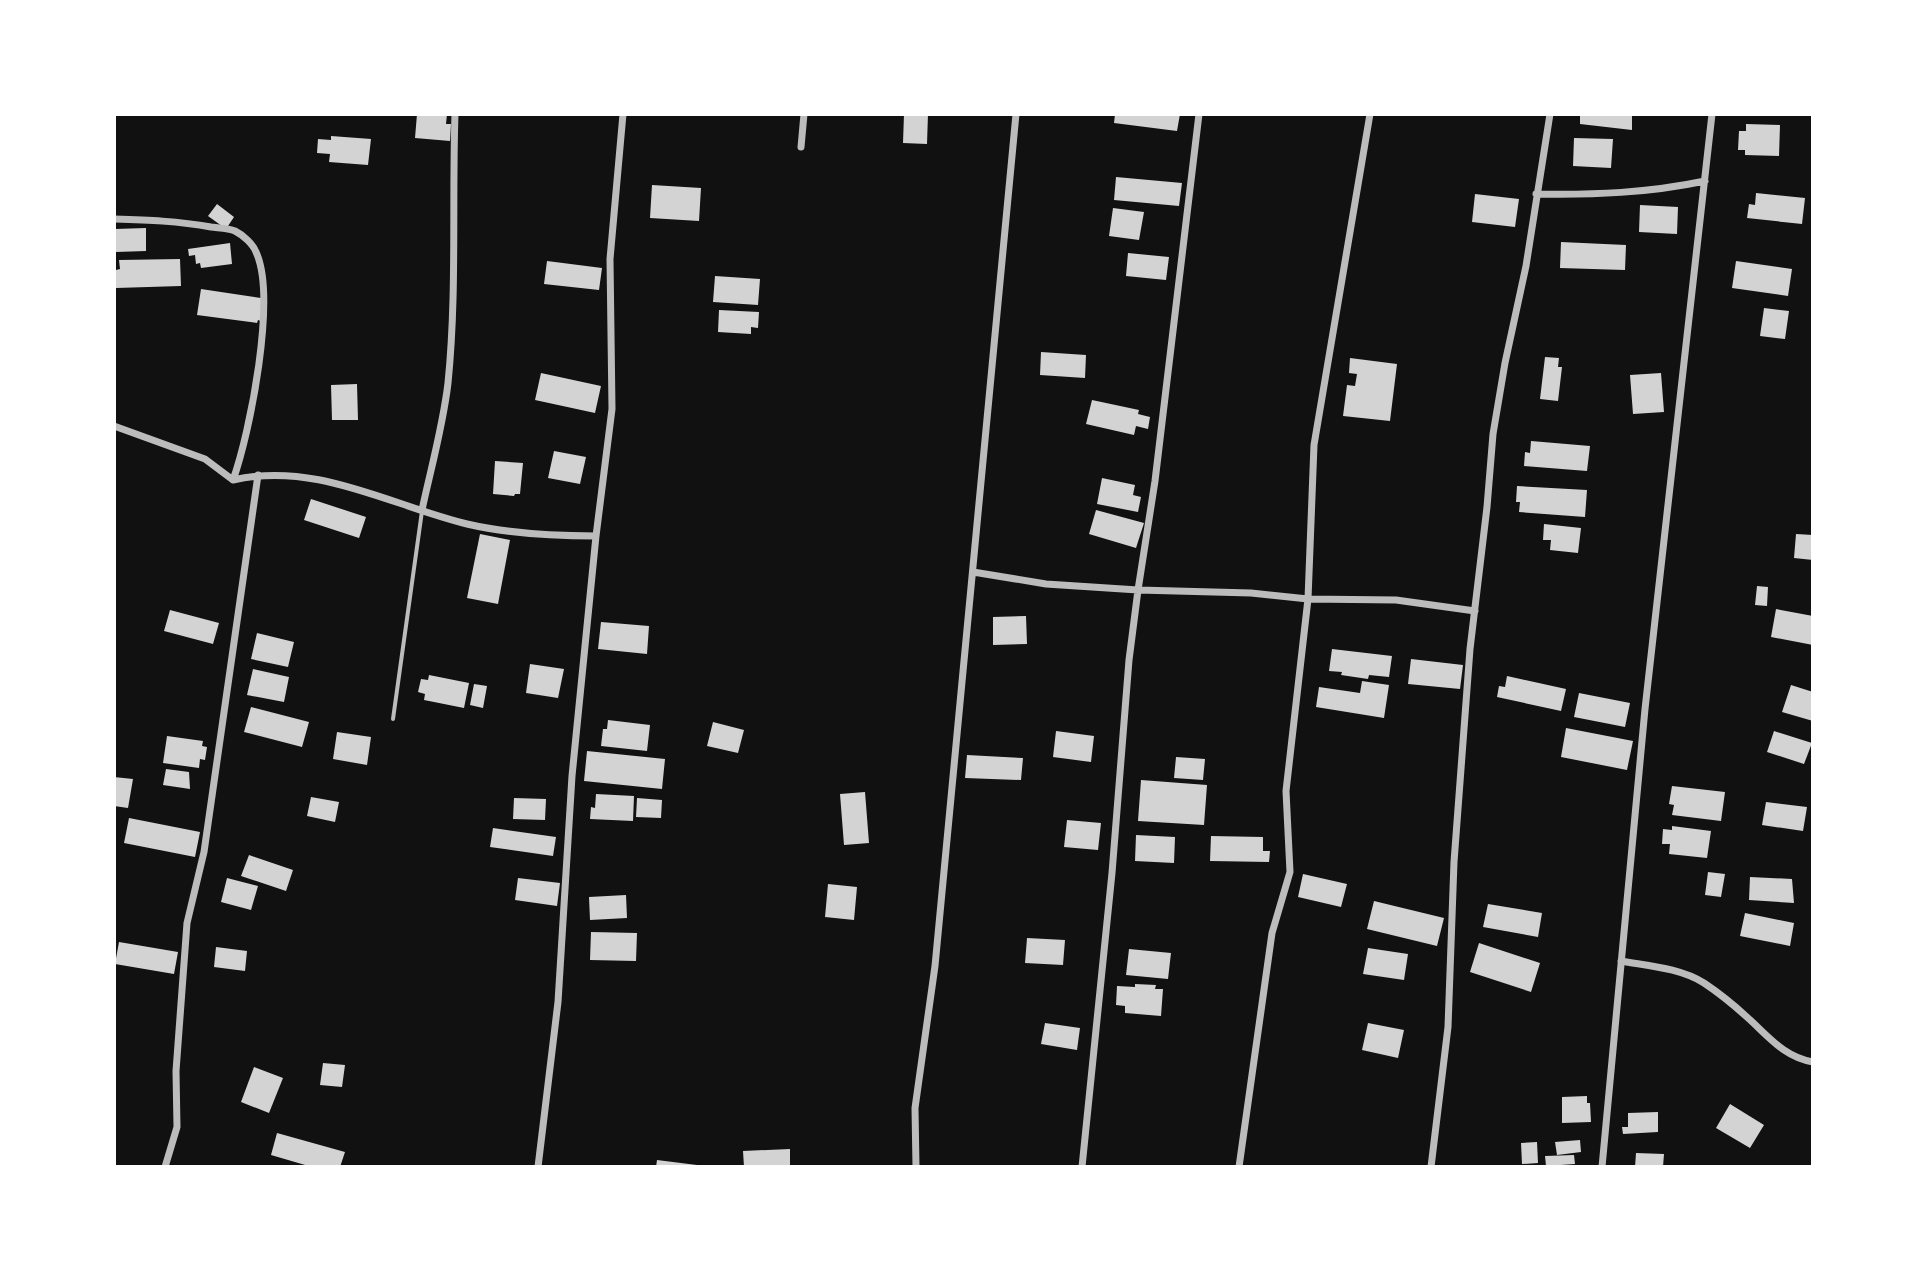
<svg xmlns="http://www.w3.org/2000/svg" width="1927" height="1281" font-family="'Noto Sans',sans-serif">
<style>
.building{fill:#d3d3d3}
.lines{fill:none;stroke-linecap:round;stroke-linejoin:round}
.service{stroke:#bcbcbc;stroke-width:4}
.minor{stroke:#bcbcbc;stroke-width:7}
</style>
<rect width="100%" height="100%" fill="#111"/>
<path class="building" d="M417,114H447L446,124H451L450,141L415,138Z
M904,114H928L927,144L903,143Z
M1115,114H1180L1177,131L1114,123Z
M1580,114H1632V130L1580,124Z
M1746,124L1780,125L1779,156L1745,155V150H1738L1739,131H1746Z
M331,136L371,139L368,165L329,162L330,154L317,153L318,139L331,140Z
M1574,138L1613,139L1611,168L1573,166Z
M1116,177L1182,183L1179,206L1114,200Z
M652,185L701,188L699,221L650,218Z
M1756,193L1805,198L1802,224L1747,218L1749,204L1755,205Z
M1475,194L1519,199L1515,227L1472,222Z
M217,204L234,217L226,229L208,216Z
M1640,205L1678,207L1677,234L1639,232Z
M1113,208L1144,212L1139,240L1109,236Z
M146,228V251L116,252L115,229Z
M1561,242L1626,245L1625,270L1560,268Z
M230,243L232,264L201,268L200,263L196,264L195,255L189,256L188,249Z
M1128,253L1169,257L1166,280L1126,276Z
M180,259L181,286L116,288V270L120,269L119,260Z
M547,261L602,268L599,290L544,284Z
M1736,261L1792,269L1788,296L1732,288Z
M715,276L760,279L758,305L713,302Z
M201,289L261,298V321L258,320L257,323L197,315Z
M1764,308L1789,311L1785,339L1760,336Z
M719,310L759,312L758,328L751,327V334L718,332Z
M1041,352L1086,355L1085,378L1040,375Z
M1545,357L1559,358L1558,367H1562L1558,401L1540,399Z
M1350,358L1397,364L1390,421L1343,416L1347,385L1355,386L1357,374L1349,373Z
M541,373L601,386L595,413L535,400Z
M1661,373L1664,412L1633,414L1630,375Z
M357,384L358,420H332L331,385Z
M1092,400L1139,410L1138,414L1150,417L1148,429L1136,426L1134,435L1086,424Z
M1531,441L1590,446L1587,471L1524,466L1525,452L1530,453Z
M554,451L586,457L580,484L548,478Z
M495,461L523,463L520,494H515L514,496L493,494Z
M1102,478L1135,485L1133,495L1141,497L1138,512L1097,504Z
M1517,486L1587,490L1585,517L1519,512L1520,502H1516Z
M311,499L366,517L359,538L304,520Z
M1096,510L1144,523L1136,548L1089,534Z
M1544,524L1581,528L1578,553L1550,550L1551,540H1543Z
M480,534L510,540L498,604L467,598Z
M1796,534L1813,535V560L1794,558Z
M1757,586L1768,587L1767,606L1755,605Z
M1776,609L1813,616V645L1771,637Z
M170,610L219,623L213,644L164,631Z
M1026,616L1027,644L993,645V617Z
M601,622L649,626L647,654L598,649Z
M257,633L294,642L288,667L251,659Z
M1332,649L1392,656L1389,677L1369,675L1368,679L1341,675L1342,672L1329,671Z
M1411,659L1463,665L1460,689L1408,684Z
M530,664L564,669L558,698L526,693Z
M253,669L289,677L284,702L247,695Z
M429,675L469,683L464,708L424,700L425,694L418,692L421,679L428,680Z
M1507,676L1566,689L1561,711L1497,697L1499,686L1505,687Z
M1362,681L1389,685L1384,718L1316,707L1319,687L1360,693Z
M474,684L487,686L483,708L470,705Z
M1791,685L1813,692V721L1782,712Z
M1579,693L1630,703L1625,727L1574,717Z
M251,707L309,722L302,747L244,732Z
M608,720L650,725L647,751L601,746L603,729H607Z
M713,722L744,730L738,753L707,746Z
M1566,728L1633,741L1627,770L1561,757Z
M1056,731L1094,736L1091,762L1053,757Z
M1774,731L1812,743L1804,764L1767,752Z
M337,732L371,737L367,765L333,759Z
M167,736L203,741L202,746L207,747L205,760L200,759L199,768L163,763Z
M587,751L665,759L662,789L584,781Z
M967,755L1023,758L1021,780L965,778Z
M1176,757L1205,759L1203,780L1174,778Z
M166,769L189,772L190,789L163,785Z
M114,777L133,779L128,808L114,806Z
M1141,780L1207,785L1204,825L1138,821Z
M1672,786L1725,792L1721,821L1672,815L1674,805L1669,804Z
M865,792L869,843L844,845L840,794Z
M596,794L634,796L633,821L590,819L591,807L595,808Z
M311,797L339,802L335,822L307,816Z
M514,798L546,799L545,820L513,819Z
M637,798L662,800L661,818L636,817Z
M1766,802L1807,807L1803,831L1762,825Z
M129,818L200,832L195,857L124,843Z
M1067,820L1101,823L1098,850L1064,847Z
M1672,826L1711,831L1707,858L1669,854L1670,844H1662L1663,829L1672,830Z
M493,828L556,837L553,856L490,847Z
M1136,835L1175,837L1174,863L1135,861Z
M1211,836L1263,837V851H1270L1269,862L1210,861Z
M249,855L293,870L286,891L241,876Z
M1708,872L1725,874L1721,897L1705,895Z
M1303,874L1347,884L1341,907L1298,897Z
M1750,877L1792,879L1794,903L1749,900Z
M227,878L258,886L251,910L221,902Z
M518,878L560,883L557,906L515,900Z
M828,884L857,887L854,920L825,917Z
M626,895L627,918L590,920L589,897Z
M1374,901L1444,918L1437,946L1367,929Z
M1488,904L1542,913L1538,937L1483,927Z
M1745,913L1794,923L1790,946L1740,936Z
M591,932L637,933L636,961L590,960Z
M1027,938L1065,940L1063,965L1025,963Z
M119,942L178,952L174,974L115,964Z
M1479,943L1540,963L1531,992L1470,972Z
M216,947L247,951L245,971L214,967Z
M1368,948L1408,954L1404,980L1363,974Z
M1129,949L1171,953L1168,979L1126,975Z
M1135,984L1156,985L1155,989H1163L1161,1016L1125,1013V1006L1116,1005L1117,986L1135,987Z
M1045,1023L1080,1028L1077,1050L1041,1044Z
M1368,1023L1404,1030L1398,1058L1362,1050Z
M323,1063L345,1065L342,1087L320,1085Z
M254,1067L283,1078L269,1113L241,1102Z
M1587,1096V1103H1590L1591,1122L1562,1123V1097Z
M1730,1104L1764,1125L1750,1148L1716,1128Z
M1658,1112V1132L1623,1134L1622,1127H1628V1113Z
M277,1133L345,1152L340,1167H312L271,1155Z
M1580,1140L1581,1152L1557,1155L1555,1142Z
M1537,1142L1538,1163L1522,1164L1521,1143Z
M790,1149V1167H744L743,1151Z
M1636,1153L1664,1154L1663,1167H1635Z
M1574,1155L1575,1164L1546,1166L1545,1156Z
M657,1160L697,1165V1167H656Z"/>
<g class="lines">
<path class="service" d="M393,719L422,511"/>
<path class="minor" d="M1199,114L1155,481L1138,590L1251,593L1308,599L1396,600L1475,611
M801,147L804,114
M1536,194C1594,195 1648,193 1705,181
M114,219C147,220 178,221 211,227C218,228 228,228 235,231C243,235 253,244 256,252C277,297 250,433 233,480
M114,426L205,459L233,480C316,461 389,505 467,524C510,534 552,536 596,536L572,776L558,1002L538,1167
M422,510C431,468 443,426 448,383C457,294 452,204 455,114
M596,536L612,409L610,259L623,114
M973,572L1046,584L1138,590L1129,660L1112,873L1082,1167
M1621,961C1649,966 1680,968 1704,983C1719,993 1735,1006 1748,1018C1769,1037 1784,1057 1813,1062
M165,1167L177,1127L176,1071L187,923L204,852L258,475
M916,1167L915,1108L935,966L1016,114
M1239,1167L1272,933L1290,872L1286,791L1308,599L1314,445L1370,114
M1431,1167L1448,1027L1454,862L1470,649L1487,507L1493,434L1505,363L1526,266L1550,114
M1602,1167L1645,709L1712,114"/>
</g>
<rect width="1927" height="1281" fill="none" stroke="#ffffff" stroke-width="232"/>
</svg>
